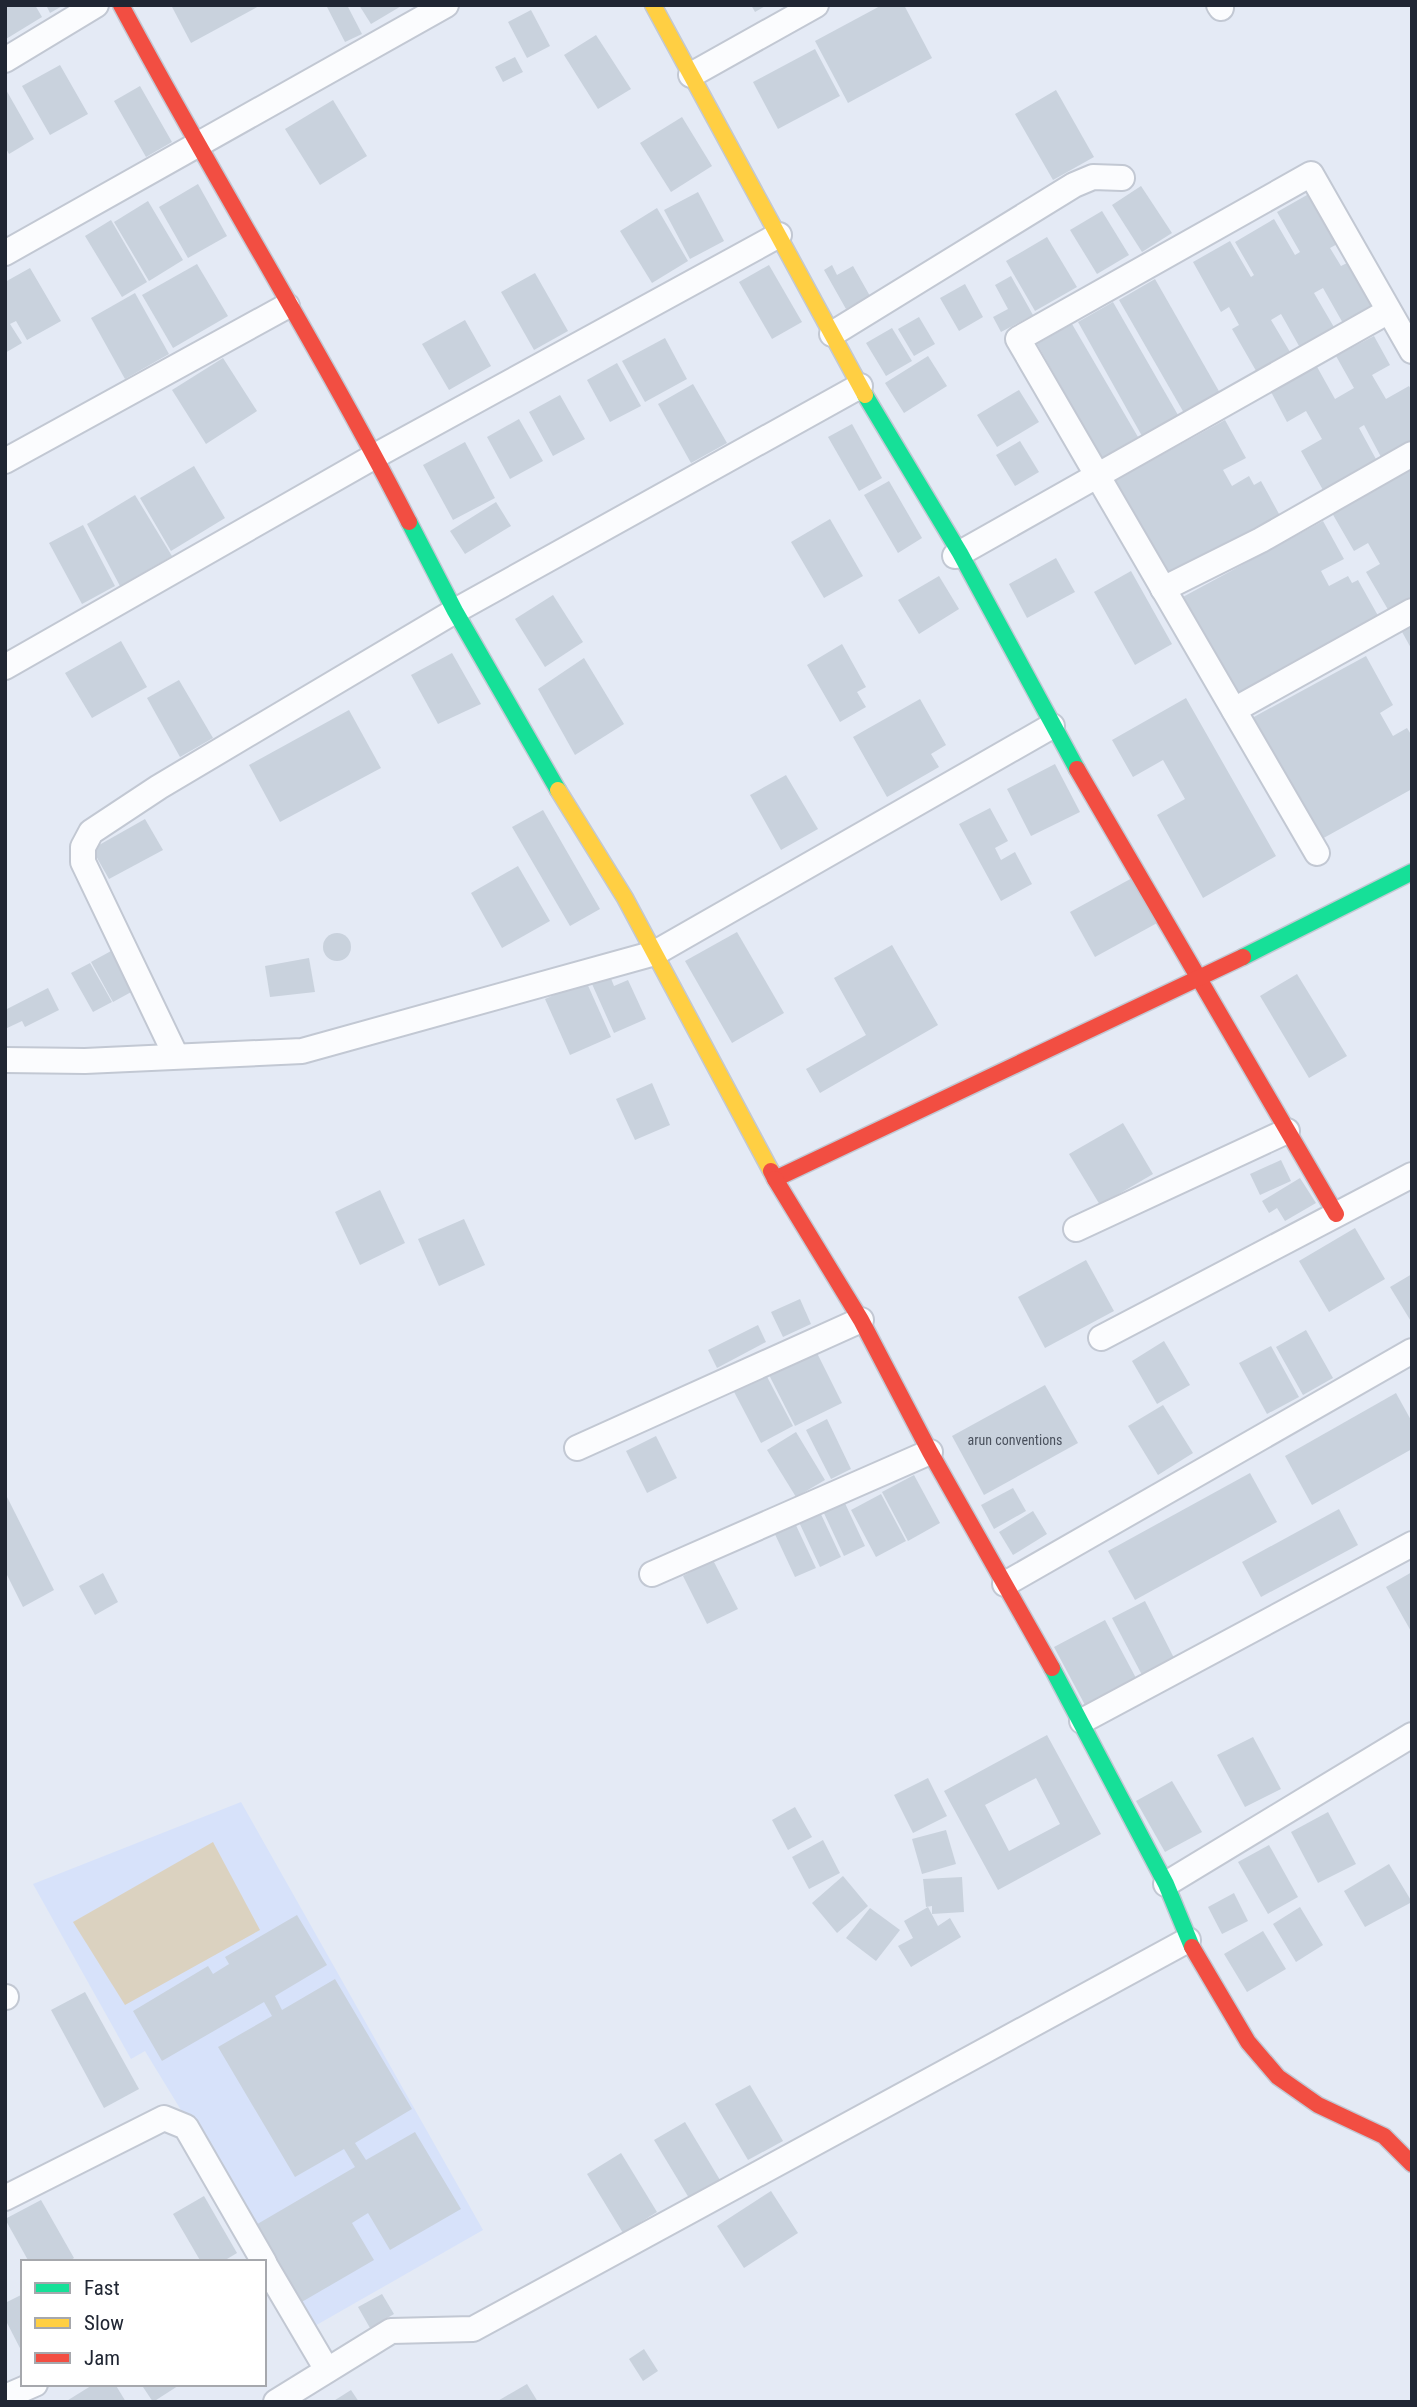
<svg xmlns="http://www.w3.org/2000/svg" width="1417" height="2407" font-family="'Roboto Condensed',sans-serif">
<style>
.built{fill:#d7e2fa}
.green{fill:#dbd2c0}
.building{fill:#c9d2dd;fill-rule:evenodd}
.lines{fill:none;stroke-linecap:round;stroke-linejoin:round}
.street-casing{stroke:#c2c8d3;stroke-width:28}
.fast-casing{stroke:#c2c8d3;stroke-width:19}
.slow-casing{stroke:#c2c8d3;stroke-width:19}
.jam-casing{stroke:#c2c8d3;stroke-width:19}
.street{stroke:#fbfcfe;stroke-width:24}
.fast{stroke:#16e098;stroke-width:16}
.slow{stroke:#ffcf43;stroke-width:16}
.jam{stroke:#f24e42;stroke-width:16}
.labels{text-anchor:middle;dominant-baseline:central;stroke-width:5;stroke-linejoin:round;paint-order:stroke}
.number-label{font-size:14px;fill:#4b525e}
</style>
<rect width="100%" height="100%" fill="#e4eaf5"/>
<!-- built -->
<polygon class="built" points="241,1802 483,2230 313,2327 145,2051 131,2059 33,1884"/>
<!-- green -->
<polygon class="green" points="213,1842 260,1930 125,2005 73,1922"/>
<!-- building -->
<g class="building">
<polygon points="5,5 35,5 42,17 6,39"/>
<polygon points="46,5 64,5 50,13"/>
<polygon points="171,5 261,5 191,43"/>
<polygon points="326,5 347,5 362,34 345,42"/>
<polygon points="359,5 403,5 371,24"/>
<polygon points="751,5 767,5 755,12"/>
<polygon points="882,5 904,5 932,58 848,103 815,41"/>
<polygon points="531,10 550,46 527,58 508,22"/>
<polygon points="596,35 631,89 598,109 564,55"/>
<polygon points="815,49 840,96 778,129 753,82"/>
<polygon points="515,57 523,72 503,82 495,67"/>
<polygon points="60,65 88,114 50,135 22,86"/>
<polygon points="140,86 172,142 146,157 114,101"/>
<polygon points="5,88 34,139 9,154 5,147"/>
<polygon points="1056,90 1094,157 1053,180 1015,114"/>
<polygon points="333,100 367,156 320,185 285,129"/>
<polygon points="682,117 712,166 671,192 640,143"/>
<polygon points="198,184 227,236 188,258 159,207"/>
<polygon points="1141,186 1172,233 1142,252 1112,205"/>
<polygon points="1314,191 1343,241 1330,248 1341,266 1351,261 1377,306 1344,325 1323,288 1314,293 1338,334 1303,353 1281,314 1271,320 1293,357 1259,376 1232,329 1239,325 1229,307 1221,312 1193,262 1230,241 1251,277 1254,275 1235,242 1274,219 1295,255 1300,252 1277,212"/>
<polygon points="698,192 724,241 690,259 664,210"/>
<polygon points="148,201 183,260 149,281 114,222"/>
<polygon points="657,208 688,261 652,283 620,231"/>
<polygon points="1102,211 1129,255 1097,274 1070,230"/>
<polygon points="111,220 147,282 122,297 85,236"/>
<polygon points="1047,237 1077,287 1035,311 1006,261"/>
<polygon points="197,264 228,316 173,348 142,295"/>
<polygon points="769,265 802,322 772,339 739,282"/>
<polygon points="832,265 837,275 853,266 870,296 846,309 824,270"/>
<polygon points="30,268 61,321 27,340 16,321 10,324 22,343 5,353 5,282"/>
<polygon points="535,273 568,331 534,350 501,292"/>
<polygon points="1011,276 1033,315 1001,332 993,317 1008,309 995,285"/>
<polygon points="1155,279 1220,393 1184,413 1119,300"/>
<polygon points="965,284 983,317 959,331 940,298"/>
<polygon points="135,293 169,354 125,379 91,318"/>
<polygon points="1113,302 1178,415 1142,436 1078,322"/>
<polygon points="919,317 935,344 914,356 898,329"/>
<polygon points="465,320 491,366 449,390 422,344"/>
<polygon points="1072,324 1138,437 1102,458 1037,344"/>
<polygon points="892,328 912,361 886,376 866,343"/>
<polygon points="1374,336 1390,365 1372,375 1386,399 1409,386 1412,391 1412,440 1381,457 1364,425 1359,428 1377,461 1323,490 1301,451 1322,439 1306,411 1287,422 1270,390 1316,365 1335,399 1354,388 1336,356"/>
<polygon points="665,338 687,379 645,402 622,361"/>
<polygon points="928,356 947,386 904,413 885,383"/>
<polygon points="223,358 257,411 206,444 172,390"/>
<polygon points="617,363 641,406 610,422 587,380"/>
<polygon points="693,384 727,443 691,463 658,404"/>
<polygon points="1019,390 1039,422 997,447 977,415"/>
<polygon points="560,395 585,439 553,456 529,412"/>
<polygon points="519,419 543,461 510,479 487,437"/>
<polygon points="1225,420 1246,458 1223,470 1232,486 1249,476 1254,485 1261,481 1284,523 1168,586 1110,483"/>
<polygon points="852,424 882,478 859,491 828,437"/>
<polygon points="1020,441 1039,472 1015,486 996,455"/>
<polygon points="465,442 495,498 453,520 423,465"/>
<polygon points="194,466 225,518 171,551 140,498"/>
<polygon points="1412,469 1412,601 1390,613 1366,572 1380,564 1368,543 1354,551 1332,513"/>
<polygon points="889,481 922,538 898,553 864,495"/>
<polygon points="135,495 172,556 120,586 87,524"/>
<polygon points="496,502 511,526 465,554 450,531"/>
<polygon points="830,519 863,576 824,598 791,542"/>
<polygon points="1323,521 1344,559 1321,571 1329,586 1348,576 1352,583 1358,580 1381,621 1236,699 1181,598"/>
<polygon points="83,525 115,586 82,604 49,543"/>
<polygon points="1056,558 1075,592 1027,618 1009,584"/>
<polygon points="1131,571 1172,644 1135,665 1094,592"/>
<polygon points="939,576 959,609 919,634 898,600"/>
<polygon points="553,595 583,642 545,667 515,619"/>
<polygon points="1412,624 1412,650 1401,630"/>
<polygon points="121,641 147,687 92,718 65,673"/>
<polygon points="842,644 866,687 857,692 866,707 840,722 807,665"/>
<polygon points="452,653 481,704 438,724 411,675"/>
<polygon points="1366,656 1393,705 1380,713 1393,736 1407,728 1412,736 1412,789 1320,840 1252,718"/>
<polygon points="584,658 624,724 575,755 538,689"/>
<polygon points="179,680 213,738 180,757 147,698"/>
<polygon points="1186,698 1276,856 1203,898 1157,815 1185,799 1163,760 1133,777 1112,740"/>
<polygon points="920,699 946,745 931,754 939,767 887,797 853,737"/>
<polygon points="349,710 381,768 280,822 249,765"/>
<polygon points="1055,764 1080,812 1031,836 1007,789"/>
<polygon points="786,775 818,829 781,850 750,795"/>
<polygon points="990,808 1008,841 995,848 1001,860 1015,852 1032,884 1001,901 959,824"/>
<polygon points="543,810 600,909 570,926 512,827"/>
<polygon points="145,819 163,850 109,879 92,849"/>
<polygon points="518,866 550,921 502,948 471,893"/>
<polygon points="1134,877 1159,922 1095,957 1070,912"/>
<polygon points="737,932 784,1013 732,1043 685,961"/>
<circle cx="337" cy="947" r="14"/>
<polygon points="892,945 938,1025 820,1093 806,1069 866,1035 834,978"/>
<polygon points="111,951 133,991 113,1002 91,962"/>
<polygon points="309,958 315,992 270,997 265,966"/>
<polygon points="90,963 112,1002 93,1012 71,973"/>
<polygon points="1297,974 1347,1056 1309,1078 1260,996"/>
<polygon points="610,976 614,986 628,980 646,1019 614,1033 592,984"/>
<polygon points="586,981 611,1037 570,1055 545,999"/>
<polygon points="48,988 59,1010 25,1027 22,1021 5,1029 5,1010"/>
<polygon points="652,1083 670,1125 635,1140 616,1099"/>
<polygon points="1123,1123 1153,1174 1100,1205 1069,1154"/>
<polygon points="1281,1160 1291,1181 1260,1195 1250,1174"/>
<polygon points="1300,1178 1316,1203 1285,1221 1277,1208 1269,1213 1262,1201"/>
<polygon points="380,1190 405,1243 360,1265 335,1212"/>
<polygon points="464,1219 485,1265 439,1286 418,1239"/>
<polygon points="1355,1228 1385,1279 1329,1312 1299,1261"/>
<polygon points="1086,1260 1114,1311 1045,1348 1018,1297"/>
<polygon points="1412,1274 1412,1323 1390,1287"/>
<polygon points="800,1299 811,1324 783,1337 771,1312"/>
<polygon points="758,1325 766,1342 717,1368 708,1350"/>
<polygon points="1306,1330 1333,1378 1303,1395 1276,1347"/>
<polygon points="1164,1341 1190,1385 1157,1404 1132,1361"/>
<polygon points="1271,1346 1299,1397 1267,1414 1239,1363"/>
<polygon points="814,1347 842,1403 795,1426 767,1371"/>
<polygon points="764,1371 793,1426 761,1443 732,1388"/>
<polygon points="1045,1385 1078,1443 984,1495 952,1436"/>
<polygon points="1396,1393 1412,1422 1412,1449 1312,1505 1285,1456"/>
<polygon points="1163,1405 1193,1453 1158,1475 1128,1426"/>
<polygon points="827,1419 851,1469 831,1479 806,1430"/>
<polygon points="796,1432 825,1480 796,1497 767,1450"/>
<polygon points="656,1436 677,1478 647,1493 626,1451"/>
<polygon points="1250,1473 1277,1522 1135,1600 1108,1551"/>
<polygon points="914,1475 940,1523 908,1541 882,1492"/>
<polygon points="1013,1488 1026,1511 994,1529 981,1505"/>
<polygon points="5,1493 54,1590 23,1607 5,1571"/>
<polygon points="881,1494 906,1541 876,1557 851,1510"/>
<polygon points="843,1499 865,1546 844,1556 822,1509"/>
<polygon points="1339,1509 1358,1545 1261,1597 1242,1562"/>
<polygon points="819,1510 841,1557 820,1567 798,1520"/>
<polygon points="1033,1511 1047,1534 1013,1555 999,1532"/>
<polygon points="794,1521 816,1568 795,1577 773,1530"/>
<polygon points="713,1560 738,1609 707,1624 683,1576"/>
<polygon points="1412,1572 1412,1633 1386,1587"/>
<polygon points="103,1573 118,1602 95,1615 79,1586"/>
<polygon points="1145,1601 1174,1658 1142,1675 1112,1618"/>
<polygon points="1105,1620 1136,1678 1085,1705 1054,1647"/>
<path d="M1047 1735 1101 1834 998 1890 944 1791ZM1036 1778 1060 1824 1009 1851 985 1805Z"/>
<polygon points="1253,1737 1281,1789 1245,1807 1217,1755"/>
<polygon points="928,1778 947,1816 913,1833 894,1795"/>
<polygon points="1172,1781 1202,1832 1165,1852 1136,1801"/>
<polygon points="795,1807 812,1837 788,1850 772,1820"/>
<polygon points="1328,1812 1356,1864 1318,1883 1291,1832"/>
<polygon points="946,1830 956,1864 922,1874 912,1839"/>
<polygon points="823,1840 840,1873 809,1889 792,1857"/>
<polygon points="1269,1845 1298,1897 1268,1914 1238,1862"/>
<polygon points="1389,1864 1412,1902 1365,1927 1344,1891"/>
<polygon points="843,1876 868,1906 837,1933 812,1903"/>
<polygon points="962,1877 964,1912 932,1914 932,1906 926,1907 923,1879"/>
<polygon points="1234,1893 1248,1921 1222,1934 1208,1907"/>
<polygon points="928,1907 938,1926 950,1918 961,1937 911,1967 898,1946 913,1938 904,1921"/>
<polygon points="1300,1907 1323,1945 1296,1962 1273,1924"/>
<polygon points="870,1908 900,1930 876,1961 846,1938"/>
<polygon points="297,1915 327,1965 275,1996 282,2010 335,1979 412,2109 355,2143 366,2160 415,2132 461,2209 390,2250 368,2213 352,2223 374,2260 300,2303 254,2226 355,2167 344,2149 295,2177 218,2047 272,2016 264,2002 162,2061 133,2011 208,1966 213,1974 229,1964 225,1957"/>
<polygon points="1263,1931 1286,1969 1247,1992 1224,1954"/>
<polygon points="85,1992 139,2089 104,2108 51,2010"/>
<polygon points="750,2085 783,2141 748,2160 715,2104"/>
<polygon points="685,2122 720,2180 689,2198 654,2140"/>
<polygon points="621,2153 657,2212 623,2233 587,2174"/>
<polygon points="771,2191 798,2233 744,2268 717,2226"/>
<polygon points="204,2196 237,2253 222,2262 201,2262 173,2214"/>
<polygon points="41,2200 74,2258 68,2262 29,2262 5,2219"/>
<polygon points="23,2294 23,2354 5,2319 5,2303"/>
<polygon points="382,2294 394,2314 370,2328 358,2307"/>
<polygon points="644,2349 658,2371 643,2381 629,2359"/>
<polygon points="94,2384 115,2384 126,2402 65,2402"/>
<polygon points="141,2384 181,2384 153,2402"/>
<polygon points="527,2384 538,2402 496,2402"/>
<polygon points="351,2390 359,2402 332,2402"/>
</g>
<g class="lines">
<defs>
<g id="street">
<polyline points="1219,5 1221,8"/>
<polyline points="5,60 96,5"/>
<polyline points="691,75 816,5"/>
<polyline points="5,253 446,5"/>
<polyline points="832,334 1074,185 1093,177 1122,178"/>
<polyline points="5,461 287,306"/>
<polyline points="955,556 1387,312"/>
<polyline points="1163,589 1261,540 1412,454"/>
<polyline points="5,667 375,456 779,235"/>
<polyline points="1234,710 1412,611"/>
<polyline points="1317,853 1018,339 1311,174 1412,351"/>
<polyline points="176,1056 83,862 83,847 91,832 159,787 455,611 860,386"/>
<polyline points="5,1060 85,1061 302,1051 655,953 1052,726"/>
<polyline points="1076,1229 1287,1131"/>
<polyline points="1101,1338 1412,1175"/>
<polyline points="577,1448 861,1320"/>
<polyline points="652,1574 930,1452"/>
<polyline points="1005,1584 1412,1351"/>
<polyline points="1082,1721 1412,1544"/>
<polyline points="1166,1884 1412,1735"/>
<polyline points="5,1997 6,1997"/>
<polyline points="5,2198 164,2118 186,2127 264,2262"/>
<polyline points="264,2263 327,2370"/>
<polyline points="5,2397 35,2384"/>
<polyline points="276,2402 391,2331 473,2329 1188,1940"/>
</g>
<g id="fast">
<polyline points="865,395 960,553 1077,769"/>
<polyline points="409,522 455,611 558,790"/>
<polyline points="1243,957 1412,872"/>
<polyline points="1052,1668 1166,1884 1192,1947"/>
</g>
<g id="slow">
<polyline points="653,5 865,395"/>
<polyline points="558,790 625,898 771,1171"/>
</g>
<g id="jam">
<path d="M121 5C214 179 319 347 409 522"/>
<polyline points="1077,769 1336,1214"/>
<polyline points="771,1171 775,1179 1243,957"/>
<polyline points="775,1179 861,1320 930,1452 1052,1668"/>
<polyline points="1192,1947 1248,2042 1278,2077 1318,2105 1384,2136 1412,2164"/>
</g>
</defs>
<!-- street casing -->
<use href="#street" class="street-casing"/>
<!-- fast casing -->
<use href="#fast" class="fast-casing"/>
<!-- slow casing -->
<use href="#slow" class="slow-casing"/>
<!-- jam casing -->
<use href="#jam" class="jam-casing"/>
<!-- street -->
<use href="#street" class="street"/>
<!-- fast -->
<use href="#fast" class="fast"/>
<!-- slow -->
<use href="#slow" class="slow"/>
<!-- jam -->
<use href="#jam" class="jam"/>
</g>
<g class="labels">
<!-- number labels -->
<g class="number-label">
<text x="1015" y="1440">arun conventions</text>
</g>
</g>
<!-- border -->
<rect width="1417" height="2407" fill="none" stroke="#202633" stroke-width="14"/>
<!-- legend -->
<rect x="21" y="2260" width="245" height="126" fill="#ffffff" stroke="#a6a8ad" stroke-width="2"/>
<rect x="35" y="2283" width="35" height="10" fill="#16e098" stroke="#a6a8ad" stroke-width="2"/>
<text x="84" y="2295" font-size="21" fill="#202633">Fast</text>
<rect x="35" y="2318" width="35" height="10" fill="#ffcf43" stroke="#a6a8ad" stroke-width="2"/>
<text x="84" y="2330" font-size="21" fill="#202633">Slow</text>
<rect x="35" y="2353" width="35" height="10" fill="#f24e42" stroke="#a6a8ad" stroke-width="2"/>
<text x="84" y="2365" font-size="21" fill="#202633">Jam</text>
</svg>
